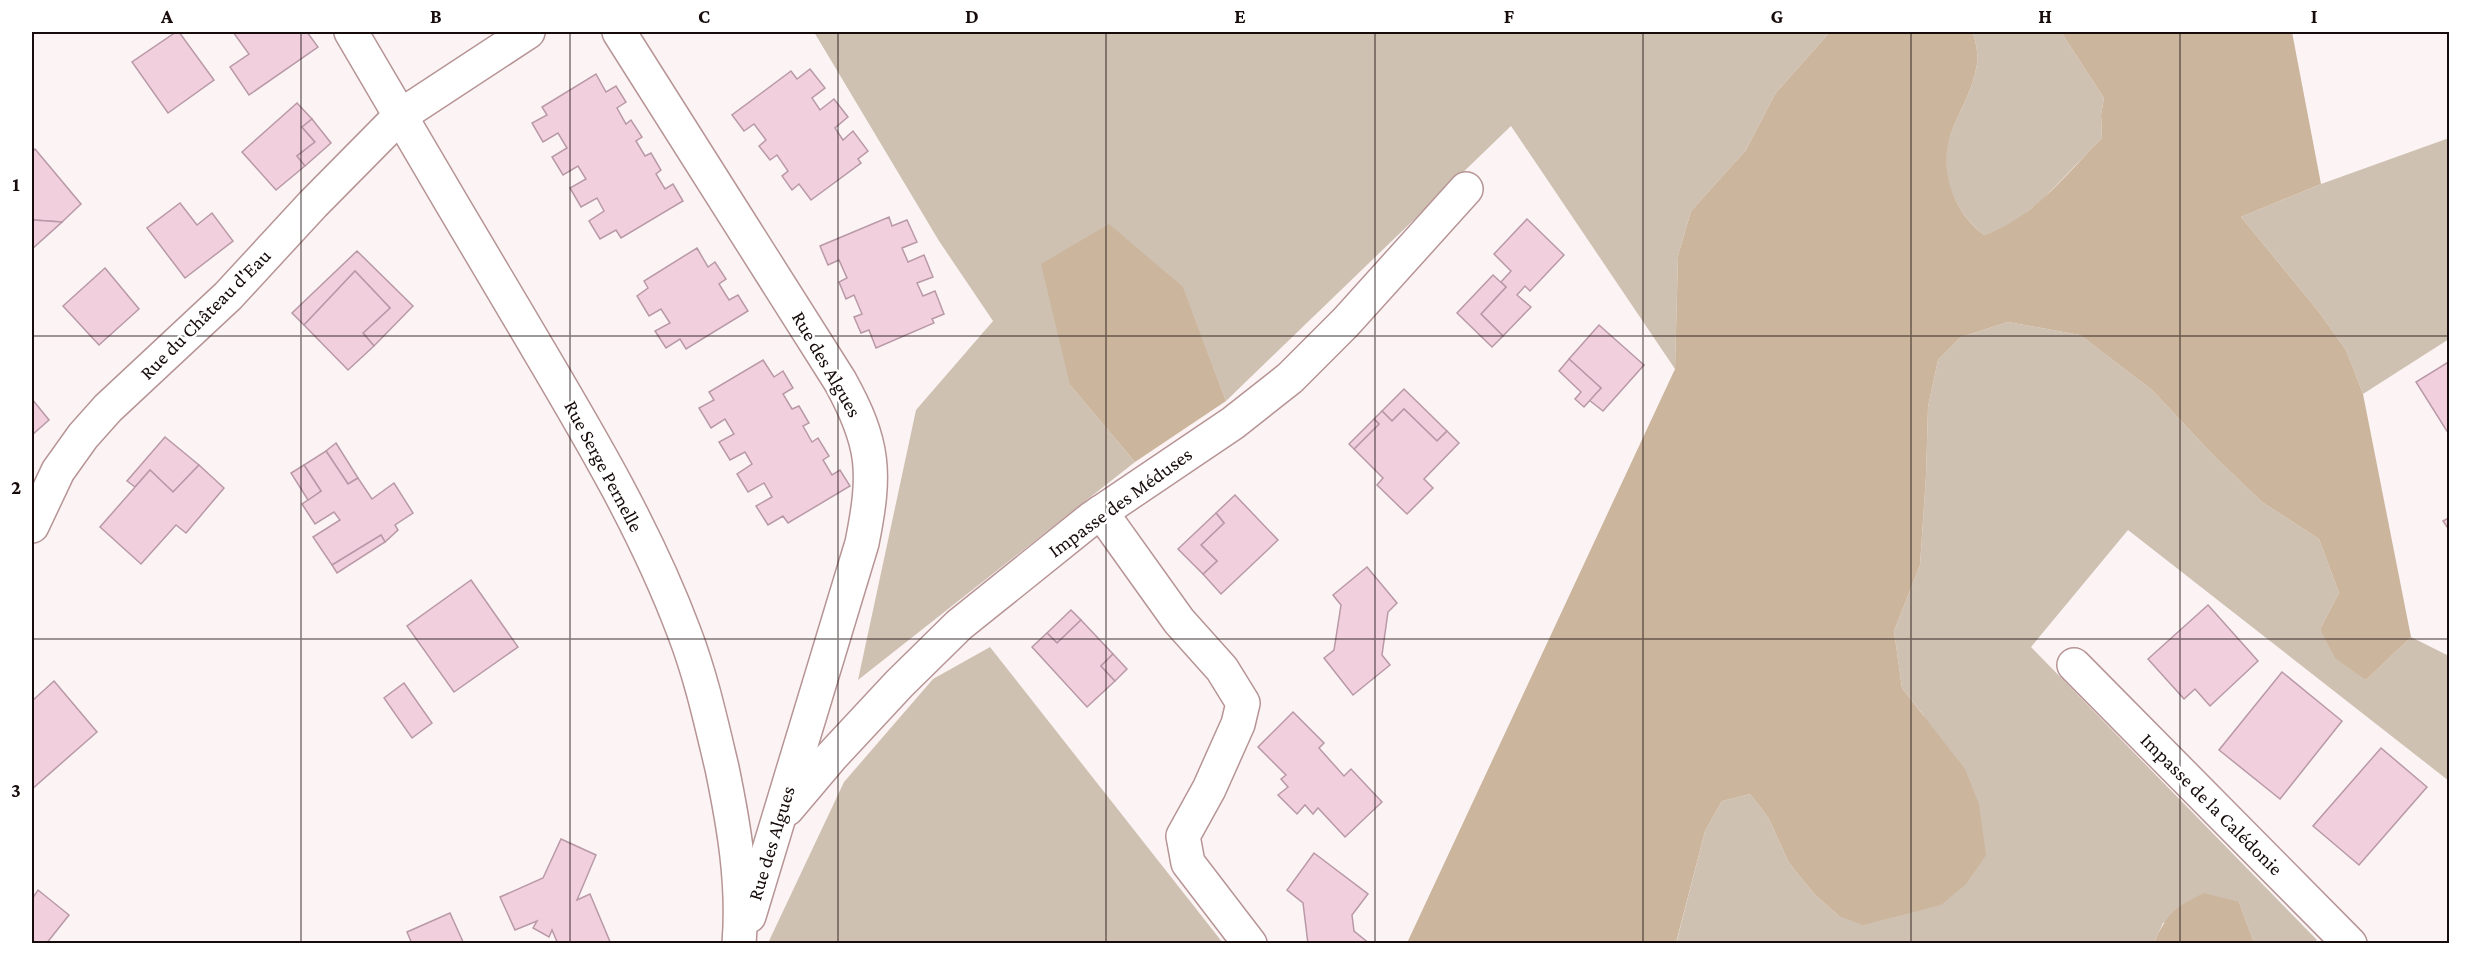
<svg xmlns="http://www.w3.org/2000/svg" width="2481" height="975" font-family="'Crimson Pro',serif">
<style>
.green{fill:#cfc1b2}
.forest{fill:#cbb59d}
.building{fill:#f1cfdd;stroke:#b999a7;stroke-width:1.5}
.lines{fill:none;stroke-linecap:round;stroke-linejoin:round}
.street-casing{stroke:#b79495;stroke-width:36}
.street{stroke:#fff;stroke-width:33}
.grid{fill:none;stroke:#170b0b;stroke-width:1.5;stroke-opacity:0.55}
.labels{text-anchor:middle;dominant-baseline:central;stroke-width:5;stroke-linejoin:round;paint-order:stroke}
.street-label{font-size:20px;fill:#170b0b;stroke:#fff}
.neatline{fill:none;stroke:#170b0b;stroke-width:2}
.grid-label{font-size:20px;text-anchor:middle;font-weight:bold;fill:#170b0b}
</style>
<rect width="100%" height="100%" fill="#fcf4f4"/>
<!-- green -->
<g class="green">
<polygon points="814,32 1830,32 1775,94 1746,150 1691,211 1678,256 1675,369 1511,126 1226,401 1183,288 1070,385 1135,462 858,680 916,410 993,321 939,241"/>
<path d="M1973 32H2061L2104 98 2101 115 2102 138 2042 200 2008 227 1984 235C1952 210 1936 168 1953 128 1962 106 1973 89 1977 64 1979 54 1975 41 1973 32Z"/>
<polygon points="2449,138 2449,339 2363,394 2346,350 2319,312 2241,217 2321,184"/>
<polygon points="2008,322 2080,335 2152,390 2215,457 2262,502 2319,539 2339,593 2320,629 2366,680 2411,637 2449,656 2449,781 2128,530 2031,647 2317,940 2314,943 2254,943 2239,902 2163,923 2154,943 1676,944 1705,831 1722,801 1750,794 1768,817 1789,863 1815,895 1839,916 1924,716 1902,688 1894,631 1920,565 1926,476 1928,407 1938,360 1961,337"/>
<polygon points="990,647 1223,943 768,943 844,782 933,679"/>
</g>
<!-- forest -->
<g class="forest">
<path d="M1830 32H1973C1975 41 1979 54 1977 64 1973 89 1962 106 1953 128 1937 167 1952 211 1984 235 2035 217 2065 175 2102 138L2101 115 2104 98 2061 32H2292L2321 184 2241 217 2319 312 2346 350 2363 394 2411 637 2366 680 2335 658 2320 629 2339 593 2319 539 2262 502 2215 457 2152 390 2080 335 2008 322 1961 337 1938 360 1928 407 1926 476 1920 565 1894 631 1902 688 1965 769 1979 804 1986 855 1966 884 1941 905 1863 925 1839 916 1815 895 1789 863 1768 817 1750 794 1722 801 1705 831 1676 943H1407L1675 369 1678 256 1691 211 1746 150 1775 94Z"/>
<polygon points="1109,224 1183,287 1226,401 1135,462 1070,385 1041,264"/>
<path d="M2204 893 2239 902 2254 943H2154C2167 913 2175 907 2204 893Z"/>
</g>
<!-- building -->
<g class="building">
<polygon points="176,32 179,32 214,80 168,113 132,62"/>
<polygon points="233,32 307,32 318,47 249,95 230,67 249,54"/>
<polygon points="810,69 825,88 812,98 820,110 834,99 848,117 835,128 843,140 853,131 868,151 858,159 861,163 811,200 799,184 792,190 782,176 788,171 777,155 770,160 759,146 766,140 754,124 744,131 732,115 791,71 797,79"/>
<polygon points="596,74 606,92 616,86 626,102 617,108 626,124 631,120 642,137 636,141 645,156 651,153 661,170 656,174 665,189 673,184 683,201 621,238 616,230 600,239 589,221 604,211 597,198 581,207 570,188 586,179 578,166 563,175 552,157 567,148 558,133 543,142 532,123 547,115 542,107"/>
<polygon points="297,103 312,119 302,127 315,142 297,156 305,166 276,190 242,152"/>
<polygon points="312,119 331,143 305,166 297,156 315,142 302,127"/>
<polygon points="35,149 81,204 62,222 34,220 32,217 32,152"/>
<polygon points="180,203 197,225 212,213 233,241 185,278 147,228"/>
<polygon points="32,217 34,220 62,222 32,249"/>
<polygon points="889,217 892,226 907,220 917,242 902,248 908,262 924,255 933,277 917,283 923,296 935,291 944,314 932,319 934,323 876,348 869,330 861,333 854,317 862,314 854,295 846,299 839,282 847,278 839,260 828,265 820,246"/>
<polygon points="1527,219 1564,255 1530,291 1525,286 1517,295 1531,307 1503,336 1481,314 1506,287 1501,282 1511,271 1494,254"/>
<polygon points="697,248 708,267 715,262 726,279 719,284 729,300 738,295 748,311 686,349 680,339 666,348 655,331 670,323 661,309 649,316 637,296 648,288 644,281"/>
<polygon points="357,251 413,306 374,346 363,333 390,308 355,271 304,325 292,313"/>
<polygon points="105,268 139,309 99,345 63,306"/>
<polygon points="355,271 390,308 363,333 374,346 348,370 304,325"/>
<polygon points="1493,275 1506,287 1481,314 1503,336 1492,347 1457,313"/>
<polygon points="1599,325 1644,365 1603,411 1589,400 1601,388 1569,359"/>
<polygon points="1569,359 1601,388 1584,407 1575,399 1581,392 1559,371"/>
<polygon points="763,360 774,377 783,371 793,388 783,394 792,409 799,406 809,423 803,426 812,442 818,438 829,456 823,460 832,475 840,470 850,486 788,523 783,516 768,525 756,506 772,497 764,483 748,492 737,474 752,464 745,452 730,460 719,442 734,434 725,419 711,428 699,408 714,400 709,392"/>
<polygon points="2450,361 2450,436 2416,382"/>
<polygon points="1404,389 1447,431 1437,441 1404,409 1392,421 1382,411"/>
<polygon points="32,399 49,420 32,435"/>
<polygon points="1404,409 1437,441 1447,431 1459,443 1424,479 1433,488 1407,514 1377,485 1383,478 1354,449 1379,424 1374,419 1382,411 1392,421"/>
<polygon points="1374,419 1379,424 1354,449 1349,444"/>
<polygon points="165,437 199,465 173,492 150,470 135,487 127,481"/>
<polygon points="336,443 358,478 348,484 326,451"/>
<polygon points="326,451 348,484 358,478 372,499 394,483 413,513 395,525 398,530 385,542 381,535 332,565 313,537 340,520 334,512 315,524 302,504 321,491 304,465"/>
<polygon points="199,465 224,488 186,533 176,525 141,564 100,527 150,470 173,492"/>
<polygon points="304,465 321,491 308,500 291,473"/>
<polygon points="1235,495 1278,540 1221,594 1203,574 1217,561 1201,545 1224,523 1216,513"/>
<polygon points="1216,513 1224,523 1201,545 1217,561 1203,574 1178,549"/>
<polygon points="2450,517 2450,531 2443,521"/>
<polygon points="381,535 385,542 337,573 332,565"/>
<polygon points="1367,567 1397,603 1388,612 1382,655 1390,665 1353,695 1324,658 1334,650 1341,605 1333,595"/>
<polygon points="471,580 518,647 454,692 407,626"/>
<polygon points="2208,605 2258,661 2210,706 2195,689 2184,699 2148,659"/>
<polygon points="1071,610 1081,620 1057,643 1047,633"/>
<polygon points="1081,620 1113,654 1101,666 1115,681 1087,707 1032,647 1047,633 1057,643"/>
<polygon points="1113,654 1127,669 1115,681 1101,666"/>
<polygon points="2282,672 2342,721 2280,799 2219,750"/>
<polygon points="54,681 97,732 32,789 32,701"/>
<polygon points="404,683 432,723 412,738 384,698"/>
<polygon points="1293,712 1324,743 1319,748 1344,776 1351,769 1382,802 1345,837 1318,808 1313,814 1305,805 1297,814 1278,795 1288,787 1281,779 1286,775 1258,747"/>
<polygon points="2381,748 2427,787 2359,865 2313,826"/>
<polygon points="561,839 596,855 577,900 590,894 611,944 558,944 552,930 549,937 533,928 537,921 515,930 500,897 543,878"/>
<polygon points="1314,853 1368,894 1352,915 1354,931 1370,944 1308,944 1303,903 1287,890"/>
<polygon points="38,890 69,915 46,944 32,944 32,899"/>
<polygon points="450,913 464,944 412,944 407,932"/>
</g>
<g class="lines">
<defs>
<g id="street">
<path d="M351 32C406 126 462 221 518 315 578 417 642 520 684 632 701 676 711 722 722 768 734 826 744 884 739 944"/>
<path d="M619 32 840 381C875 444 876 473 862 543L749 916"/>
<polyline points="1101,512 1179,621 1222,669 1243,703 1238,724 1209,789 1183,836 1188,863 1250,944"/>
<polyline points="32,526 58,471 83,436 108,408 228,296 313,204 400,116 528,32"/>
<polyline points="2074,665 2350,944"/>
<polyline points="787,809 831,757 899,684 959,625 1091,519 1233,423 1290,378 1346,322 1466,189"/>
</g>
</defs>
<!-- street casing -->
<use href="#street" class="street-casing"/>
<!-- street -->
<use href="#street" class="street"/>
</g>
<!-- grid -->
<path class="grid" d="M301 32V944M570 32V944M838 32V944M1106 32V944M1375 32V944M1643 32V944M1911 32V944M2180 32V944M32 336H2450M32 639H2450"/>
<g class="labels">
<!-- street labels -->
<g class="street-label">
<text transform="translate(205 314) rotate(-45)">Rue du Château d'Eau</text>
<text transform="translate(827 364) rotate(60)">Rue des Algues</text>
<text transform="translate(604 466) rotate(62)">Rue Serge Pernelle</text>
<text transform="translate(1120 502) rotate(-36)">Impasse des Méduses</text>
<text transform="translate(2212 804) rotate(45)">Impasse de la Calédonie</text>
<text transform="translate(771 843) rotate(-73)">Rue des Algues</text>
</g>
</g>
<!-- border -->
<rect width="2481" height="975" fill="none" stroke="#ffffff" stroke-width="66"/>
<rect x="33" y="33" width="2415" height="909" class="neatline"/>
<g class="grid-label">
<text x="167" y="23">A</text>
<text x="436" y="23">B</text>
<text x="704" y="23">C</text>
<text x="972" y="23">D</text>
<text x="1240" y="23">E</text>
<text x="1509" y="23">F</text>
<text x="1777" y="23">G</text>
<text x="2045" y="23">H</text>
<text x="2314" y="23">I</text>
<text x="16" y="191">1</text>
<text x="16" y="494">2</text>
<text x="16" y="797">3</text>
</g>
</svg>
